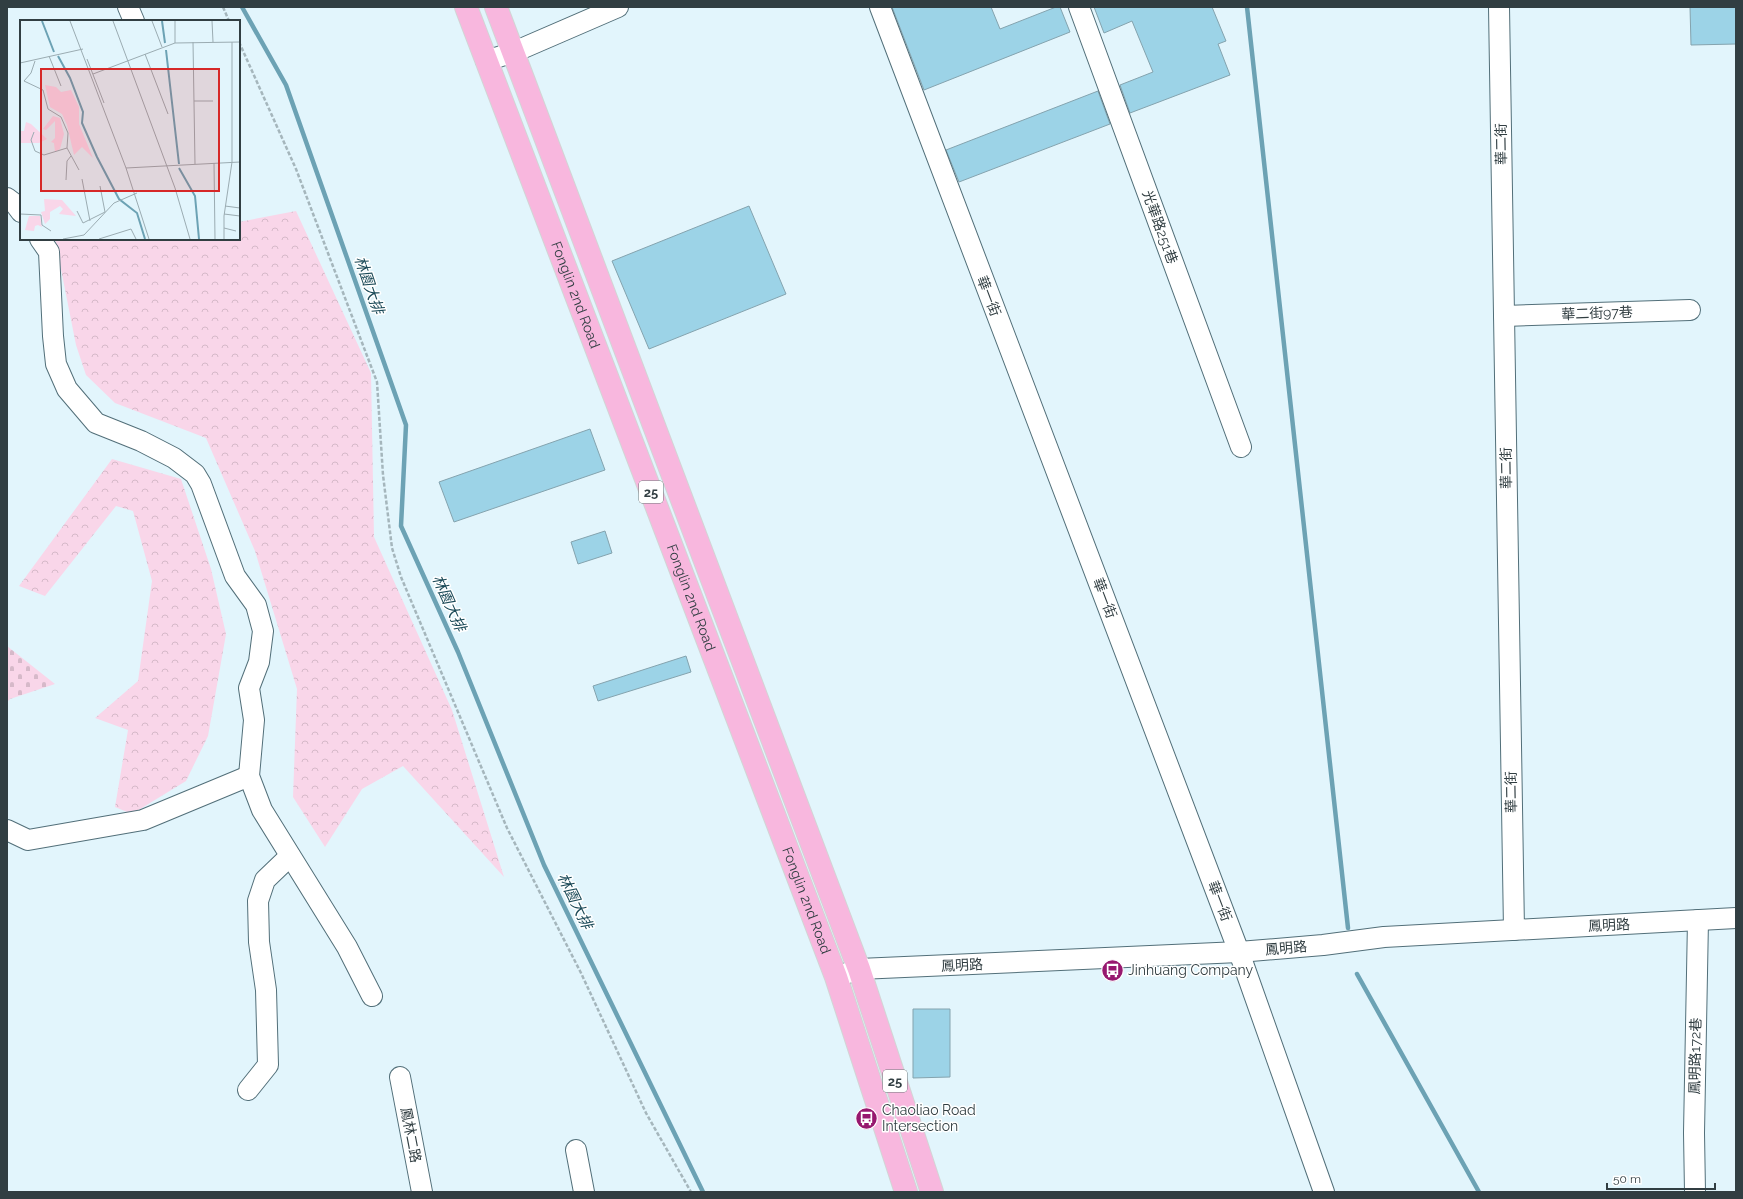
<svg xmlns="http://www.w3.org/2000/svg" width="1743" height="1199" font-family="Raleway,'Noto Sans TC',sans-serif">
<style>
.forest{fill:url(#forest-crowns)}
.cemetery{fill:url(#cemetery-stones)}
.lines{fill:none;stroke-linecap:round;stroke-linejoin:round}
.stream{stroke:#6ca2b4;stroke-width:4.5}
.building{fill:#9cd3e7;stroke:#84a3ae}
.minor-casing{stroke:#526f79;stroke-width:22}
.major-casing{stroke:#d2d5d5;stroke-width:24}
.path{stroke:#a5b6bc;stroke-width:2.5;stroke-dasharray:4 2;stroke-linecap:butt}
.minor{stroke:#fff;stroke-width:20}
.major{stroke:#f8b7de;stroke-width:22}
.labels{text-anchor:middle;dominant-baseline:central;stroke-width:3;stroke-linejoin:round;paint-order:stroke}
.shield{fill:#fff;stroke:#6f787b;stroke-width:1}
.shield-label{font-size:13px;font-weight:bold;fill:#313e42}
.street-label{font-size:14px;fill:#313e42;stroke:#fff}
.poi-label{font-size:14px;fill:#313e42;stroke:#fff;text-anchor:start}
.water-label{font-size:15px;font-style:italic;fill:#1b4a58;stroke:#fff}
.inset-river{fill:none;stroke:#6ca2b4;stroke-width:2}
.inset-road{fill:none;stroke:#9bacb2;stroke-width:1}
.view{fill:#d62828;fill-opacity:0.15;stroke:#d62828;stroke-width:2}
.inset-edge{fill:none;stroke:#313e42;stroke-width:2}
</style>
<defs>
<pattern id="forest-crowns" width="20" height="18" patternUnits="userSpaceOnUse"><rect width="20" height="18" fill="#f9d6e9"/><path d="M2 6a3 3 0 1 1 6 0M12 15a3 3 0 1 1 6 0" fill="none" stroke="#d6b9c9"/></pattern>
<pattern id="cemetery-stones" width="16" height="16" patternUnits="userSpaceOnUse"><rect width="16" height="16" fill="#f9d6e9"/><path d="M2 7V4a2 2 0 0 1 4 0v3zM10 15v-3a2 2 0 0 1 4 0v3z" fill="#d6b9c9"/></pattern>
</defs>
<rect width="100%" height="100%" fill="#e2f5fc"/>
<!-- forest -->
<g class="forest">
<polygon points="296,211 371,373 374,537 452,710 504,877 403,766 362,789 325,847 293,797 297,689 255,551 206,438 115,403 86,375 76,345 55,239 239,239 239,222"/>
<polygon points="112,459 181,479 211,569 226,634 208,736 186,781 132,814 115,807 128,730 95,718 138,681 152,581 133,511 116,506 45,596 19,586"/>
</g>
<!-- cemetery -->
<polygon class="cemetery" points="7,646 55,684 10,699 7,702"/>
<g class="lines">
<!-- stream -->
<g class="stream">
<polyline points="242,7 286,85 406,425 401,526 458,652 544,865 703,1192"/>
<polyline points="1247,7 1348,928"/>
<polyline points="1357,974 1479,1192"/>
</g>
</g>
<!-- building -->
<g class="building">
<polygon points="892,7 991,7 1000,29 1056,7 1060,7 1070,32 924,90"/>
<polygon points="1094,7 1212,7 1226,41 1218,44 1230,75 1130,113 1120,85 1153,72 1132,21 1104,33"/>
<polygon points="1690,7 1736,7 1736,44 1691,45"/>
<polygon points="1098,91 1110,124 959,182 946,150"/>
<polygon points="749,206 786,294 649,349 612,261"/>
<polygon points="590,429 605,470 454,522 439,482"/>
<polygon points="605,531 612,553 578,564 571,542"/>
<polygon points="686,656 691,672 598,701 593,686"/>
<polygon points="913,1009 950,1009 950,1077 913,1078"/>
</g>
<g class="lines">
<defs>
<g id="minor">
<polyline points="128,7 134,21"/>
<polyline points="880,7 1239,952 1324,1192"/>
<polyline points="1079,7 1241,447"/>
<polyline points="1499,7 1514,930"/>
<polyline points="486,61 514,52 618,7"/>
<polyline points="7,198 15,204 21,212"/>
<polyline points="40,239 49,252 53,336 56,364 67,389 96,423 141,441 174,458 195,474 201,484 235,576 256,605 263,631 259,662 249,688 254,720 249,776 262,810 347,947 372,996"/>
<polyline points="1504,316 1690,310"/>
<polyline points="7,830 28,840 143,820 249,776"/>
<polyline points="836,977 859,969 1239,952 1323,945 1384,937 1736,918"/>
<polyline points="400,1077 422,1192"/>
<polyline points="248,1090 268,1065 266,990 259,942 258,901 265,880 290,856"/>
<polyline points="576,1150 584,1192"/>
<polyline points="1695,1192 1694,1133 1698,920"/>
</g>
<g id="major">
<path id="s1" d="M466 7 836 977 906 1192"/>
<polyline points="496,7 859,969 932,1192"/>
</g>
</defs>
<!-- minor casing -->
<use href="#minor" class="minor-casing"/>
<!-- major casing -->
<use href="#major" class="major-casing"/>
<!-- path -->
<g class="path">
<polyline points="223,7 229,21"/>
<polyline points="239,42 296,169 377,382 383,475 392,548 401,577 507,828 581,973 646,1113 691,1192"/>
</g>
<!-- minor -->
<use href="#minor" class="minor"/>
<!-- major -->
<use href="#major" class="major"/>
</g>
<!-- icons -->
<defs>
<symbol id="bus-disc" viewBox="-11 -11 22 22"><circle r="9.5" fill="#97186f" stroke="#fff"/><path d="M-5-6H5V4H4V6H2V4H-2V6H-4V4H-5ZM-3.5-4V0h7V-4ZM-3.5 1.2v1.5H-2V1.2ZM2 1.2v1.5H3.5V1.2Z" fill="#fff"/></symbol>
</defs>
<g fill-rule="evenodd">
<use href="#bus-disc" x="1100" y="958" width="25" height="25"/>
<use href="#bus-disc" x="854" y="1106" width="25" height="25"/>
</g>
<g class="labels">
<!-- shield labels -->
<g class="shield">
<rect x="639" y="481" width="24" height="22" rx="3"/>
<rect x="883" y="1070" width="24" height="22" rx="3"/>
</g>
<g class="shield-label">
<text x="651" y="492">25</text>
<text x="895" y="1081">25</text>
</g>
<!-- street labels -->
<g class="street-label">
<text transform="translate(1501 144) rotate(-91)">華二街</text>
<text transform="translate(1160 227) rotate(70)">光華路251巷</text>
<text stroke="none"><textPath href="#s1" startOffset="308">Fonglin 2nd Road</textPath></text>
<text transform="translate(989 296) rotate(69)">華一街</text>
<text transform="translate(1597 313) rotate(-2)">華二街97巷</text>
<text transform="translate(1506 468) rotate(-91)">華二街</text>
<text stroke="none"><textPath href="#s1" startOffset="632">Fonglin 2nd Road</textPath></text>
<text transform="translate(1105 598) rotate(69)">華一街</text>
<text transform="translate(1511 792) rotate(-91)">華二街</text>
<text stroke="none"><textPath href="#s1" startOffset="956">Fonglin 2nd Road</textPath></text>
<text transform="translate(1220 901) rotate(69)">華一街</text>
<text transform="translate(1609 925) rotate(-3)">鳳明路</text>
<text transform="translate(1286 948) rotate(-5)">鳳明路</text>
<text transform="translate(962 965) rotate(-3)">鳳明路</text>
<text transform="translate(1695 1056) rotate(-89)">鳳明路172巷</text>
<text transform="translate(411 1135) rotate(79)">鳳林二路</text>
</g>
<!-- poi labels -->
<g class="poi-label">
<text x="1128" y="970">Jinhuang Company</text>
<text x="882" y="1110">Chaoliao Road<tspan x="882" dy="16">Intersection</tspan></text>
</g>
<!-- water labels -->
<g class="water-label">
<text transform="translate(369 285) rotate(71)">林園大排</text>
<text transform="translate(449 603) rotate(66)">林園大排</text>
<text transform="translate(575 901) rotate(64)">林園大排</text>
</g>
</g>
<!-- overview -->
<g transform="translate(20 20)">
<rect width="220" height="220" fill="#e2f5fc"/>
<path d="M25 65 36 67 41 72 51 70 59 87V104L73 138 62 127 54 135 47 105 42 94 30 87ZM33 96 40 98 44 114 40 129 35 132 34 123 31 122 35 118V101L26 110 23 109ZM24 179 42 180 56 196 39 194 43 189 40 186 30 192V199L25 204 21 192 25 191ZM9 196H20L22 207 18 205 15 206 14 211 5 210Z" fill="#f9d6e9"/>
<path d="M6 102 11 104 27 119 19 123H0V111H4Z" fill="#f9d6e9"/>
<path class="inset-river" d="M22 1 34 32M142 1 145 23M146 30 159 144M38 36 50 58 63 92 62 103 77 137 99 179 117 193 125 219M159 148 175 176 179 219"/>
<path class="inset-road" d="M50 1 106 148 129 219M93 1 155 168 170 219M132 1 142 27M155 1V23M192 1 193 22M173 22 175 144M125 34 148 94M29 36 41 66M67 39 84 83M15 41 11 53 4 61 23 70 28 89 41 97 48 113 47 128 59 150M0 43 63 29M73 54 155 23 220 22M174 81H193M14 112 11 120 15 131 24 135 47 128M194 143 195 219M106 148 220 142M62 159 70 201M46 160 47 141 51 136M205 186 220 188M57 191 63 203 85 192 80 166M0 194 21 195 22 205 31 211M204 194 220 196M204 208 216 211M43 219 64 215 94 183 117 173M79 219 111 209 116 219M204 219V196L212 142V22"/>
<path class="view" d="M21 49H199V171H21Z"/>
<rect width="220" height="220" class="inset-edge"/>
</g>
<!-- border -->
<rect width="1743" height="1199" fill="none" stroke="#313e42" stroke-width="16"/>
<!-- scale -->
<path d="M1607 1183v6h108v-6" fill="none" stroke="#313e42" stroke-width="2"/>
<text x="1613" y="1183" font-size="12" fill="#313e42" stroke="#ffffff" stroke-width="3" paint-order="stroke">50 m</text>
</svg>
